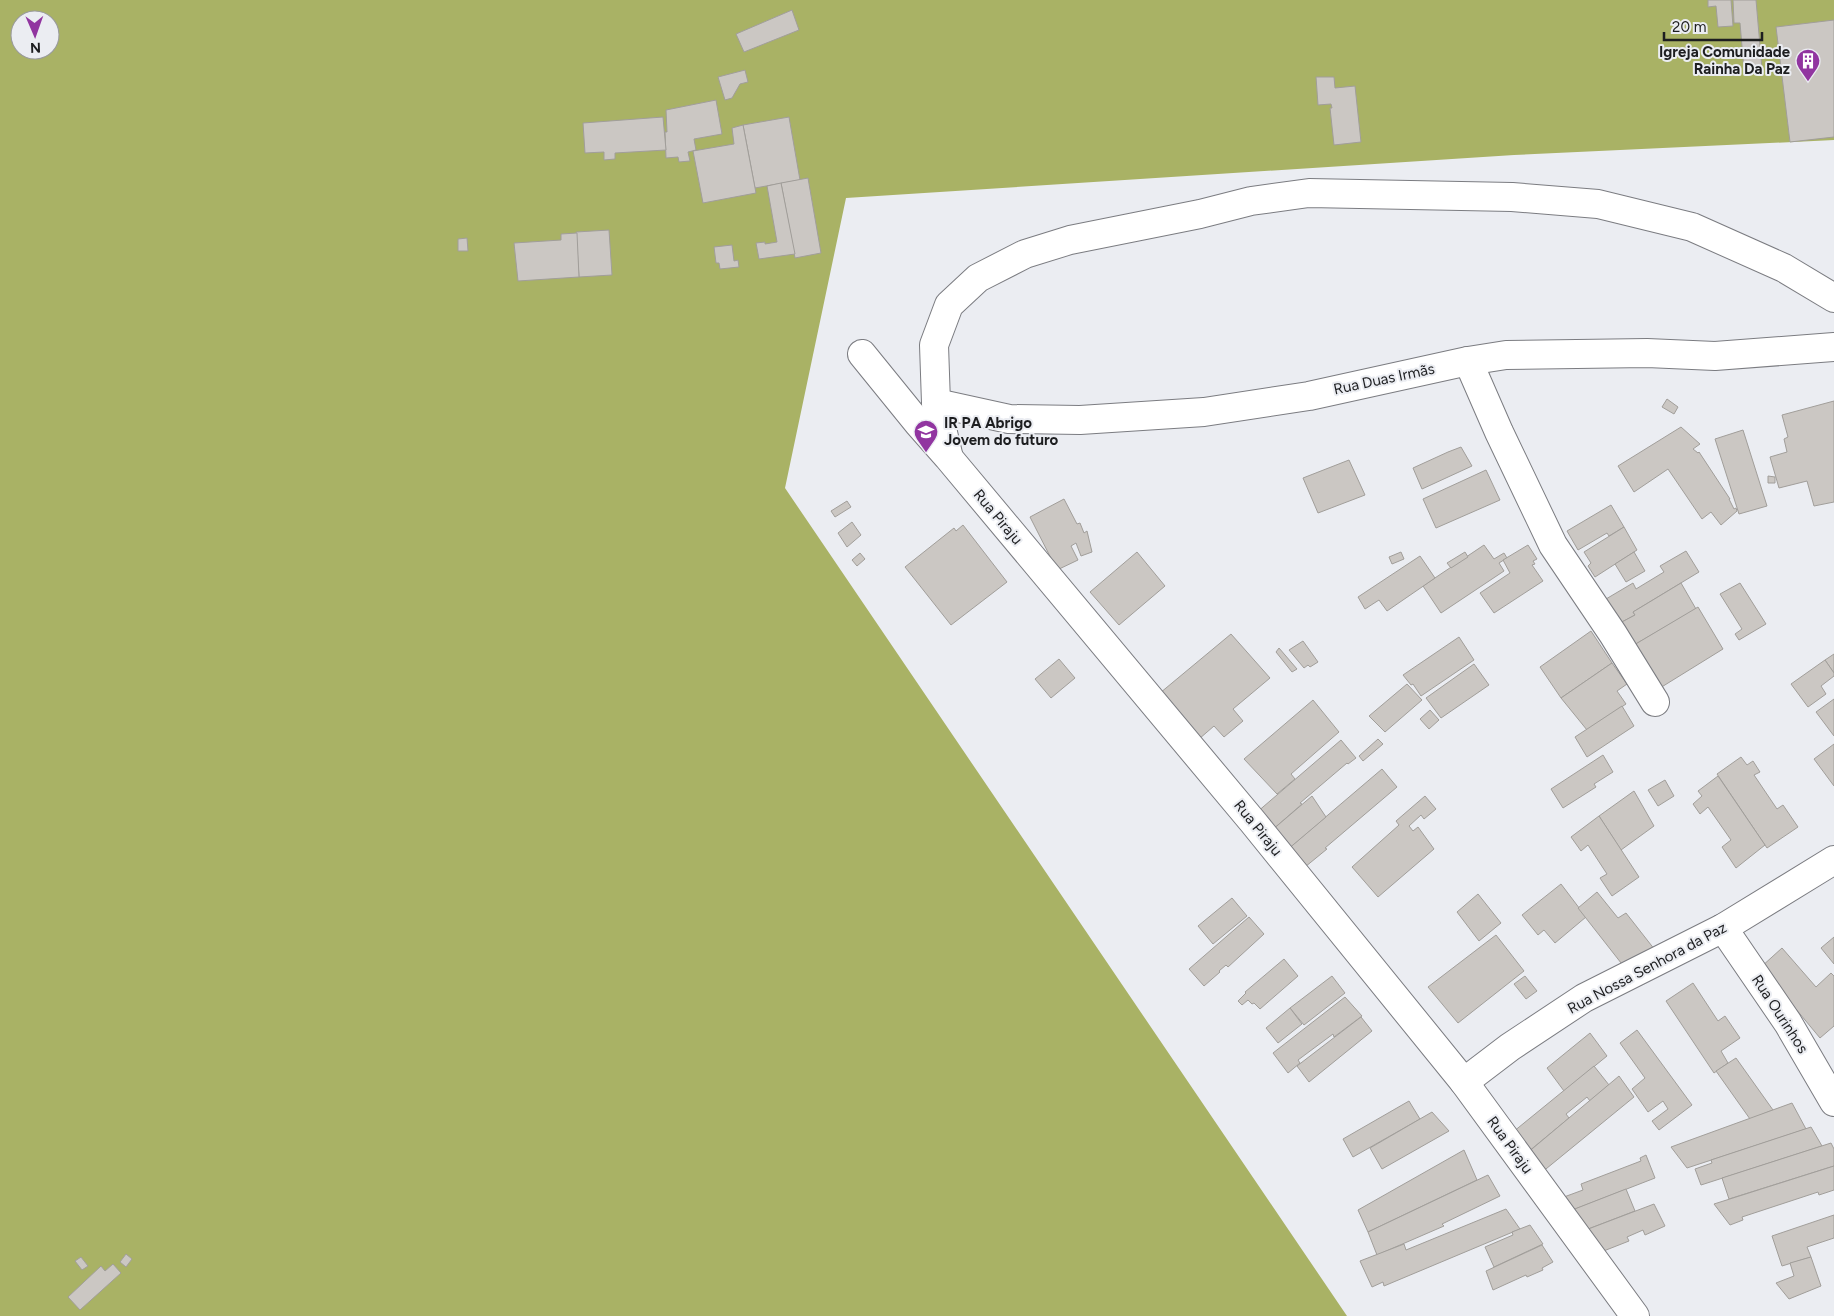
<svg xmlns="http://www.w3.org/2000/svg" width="1834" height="1316" font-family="Figtree,sans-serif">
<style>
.forest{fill:#a9b265;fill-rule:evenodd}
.building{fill:#cbc7c3;stroke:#a19e9a}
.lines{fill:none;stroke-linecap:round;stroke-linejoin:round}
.street-casing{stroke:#7b7c81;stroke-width:30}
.street{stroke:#fff;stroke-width:28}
.labels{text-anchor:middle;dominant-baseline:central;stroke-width:4;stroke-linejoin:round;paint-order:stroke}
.poi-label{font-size:15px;font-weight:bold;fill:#1d1e20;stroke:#ebedf2;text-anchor:end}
.street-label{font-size:15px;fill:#1d1e20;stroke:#ebedf2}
</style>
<rect width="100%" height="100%" fill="#ebedf2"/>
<!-- forest -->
<path class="forest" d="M0 0H1834V140L1514 155 846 198 785 488 1347 1316H0ZM20 20H50V50H20Z"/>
<!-- building -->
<g class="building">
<polygon points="1708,0 1731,0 1733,26 1718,27 1716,6 1708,7"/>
<polygon points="1733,0 1756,0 1762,69 1744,70 1740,23 1734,23"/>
<polygon points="792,10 799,30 744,52 736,34"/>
<polygon points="1834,20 1834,137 1790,142 1776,27"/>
<polygon points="745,70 748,82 740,84 732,98 725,100 718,77"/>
<polygon points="1316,77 1334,77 1335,88 1355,86 1361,142 1334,145 1330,108 1332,108 1331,104 1318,105"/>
<polygon points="716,100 722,134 694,139 696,150 688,152 690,161 679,162 678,157 666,158 665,132 667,132 666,110"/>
<polygon points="663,117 666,150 615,153 615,159 604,160 604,152 585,153 583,123"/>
<polygon points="789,117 800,180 755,188 743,125"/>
<polygon points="743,125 756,193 703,203 693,151 734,144 732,128"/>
<polygon points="808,178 821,253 795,258 781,183"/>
<polygon points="781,183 795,254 759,259 756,243 765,242 765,244 777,242 767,186"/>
<polygon points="609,230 612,275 579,277 576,232"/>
<polygon points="577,233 579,277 518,281 514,243 561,240 561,234"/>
<polygon points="467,238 468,251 458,251 458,239"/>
<polygon points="732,245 734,261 738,260 739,267 720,269 719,263 716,263 714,247"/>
<polygon points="1667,399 1678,407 1674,414 1662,407"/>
<polygon points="1834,401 1834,502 1814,506 1807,481 1779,488 1770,457 1787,452 1784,439 1788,437 1782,415"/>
<polygon points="1681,427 1700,444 1693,449 1698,453 1699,452 1730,499 1729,499 1734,509 1736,508 1737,511 1721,525 1711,512 1702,519 1668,469 1634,492 1618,466"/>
<polygon points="1743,430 1767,506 1739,514 1715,439"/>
<polygon points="1461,447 1472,466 1422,489 1413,468 1448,452"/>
<polygon points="1349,460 1365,495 1318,513 1303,478"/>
<polygon points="1486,470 1500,500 1436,528 1423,499"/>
<polygon points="1768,476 1775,477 1775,483 1768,483"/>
<polygon points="1064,499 1077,524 1080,523 1084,533 1087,531 1092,552 1081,556 1076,543 1071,546 1078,560 1057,570 1030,517"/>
<polygon points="847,501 851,507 835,517 831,511"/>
<polygon points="1611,505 1624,527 1609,536 1607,533 1578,550 1567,531"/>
<polygon points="852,522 861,535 847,547 838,533"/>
<polygon points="963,525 1007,582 951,625 905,567 954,528 956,531"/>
<polygon points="1624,527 1637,550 1595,577 1588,566 1591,563 1584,552"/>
<polygon points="1484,545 1494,559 1504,553 1507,558 1499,563 1504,571 1441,613 1423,586"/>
<polygon points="1528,545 1537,559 1533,561 1535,564 1532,565 1543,581 1494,613 1480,593 1510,573 1503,560"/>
<polygon points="1686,551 1699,572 1633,612 1635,615 1620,623 1606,599 1633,583 1636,589 1664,572 1660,566"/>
<polygon points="1137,552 1165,586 1119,625 1090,592"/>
<polygon points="1401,552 1404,559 1392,564 1389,557"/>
<polygon points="1465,552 1468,557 1451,568 1447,563"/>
<polygon points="1634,552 1645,571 1626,582 1615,564"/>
<polygon points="860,553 865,559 857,566 852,560"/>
<polygon points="1420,556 1435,578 1387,611 1379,600 1365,609 1358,597"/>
<polygon points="1681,583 1696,609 1634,645 1620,623 1635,615 1633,612"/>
<polygon points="1740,583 1766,624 1739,640 1735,634 1742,629 1720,594"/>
<polygon points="1698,607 1723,649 1660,688 1634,645"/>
<polygon points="1591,631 1612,663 1561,698 1540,667"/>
<polygon points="1231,634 1270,678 1233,709 1243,721 1224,737 1214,726 1199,739 1160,693"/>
<polygon points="1459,637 1474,660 1421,696 1413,684 1411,685 1403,675"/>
<polygon points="1303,641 1318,662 1310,667 1308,665 1304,668 1289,650"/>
<polygon points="1279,648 1297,669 1292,672 1276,652"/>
<polygon points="1834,654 1834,673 1825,660"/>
<polygon points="1059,659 1075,678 1051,698 1035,679"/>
<polygon points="1825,660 1834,673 1834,676 1821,686 1826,694 1808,707 1791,684"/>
<polygon points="1612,663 1627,684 1617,691 1626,704 1587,730 1561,698"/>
<polygon points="1474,664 1489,685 1441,718 1426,698"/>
<polygon points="1407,684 1422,700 1385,732 1369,716"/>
<polygon points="1834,699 1834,736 1816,712"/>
<polygon points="1313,700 1339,732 1291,774 1295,779 1277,794 1244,759"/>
<polygon points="1622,706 1634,726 1587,757 1575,737"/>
<polygon points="1430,710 1439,720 1429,729 1420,719"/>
<polygon points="1378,739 1383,744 1363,761 1359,756"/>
<polygon points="1341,740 1356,758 1348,764 1347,763 1300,803 1302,804 1271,831 1256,813"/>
<polygon points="1834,744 1834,786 1814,759"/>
<polygon points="1603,755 1613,772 1594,784 1596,787 1563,808 1551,789"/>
<polygon points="1741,757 1747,765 1753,761 1760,772 1754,775 1777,809 1783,805 1798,827 1767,848 1717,774"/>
<polygon points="1382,769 1397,787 1325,848 1327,849 1305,867 1288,849"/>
<polygon points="1718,776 1765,845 1736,868 1722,847 1731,840 1708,807 1700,814 1693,804 1702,796 1698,791"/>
<polygon points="1665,780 1674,796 1658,806 1648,790"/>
<polygon points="1634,791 1654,826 1621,850 1599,816"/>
<polygon points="1312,796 1326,817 1287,850 1271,831"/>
<polygon points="1425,796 1436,809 1424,819 1421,815 1409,826 1413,831 1418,827 1434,849 1378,897 1352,867 1399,825 1396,821"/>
<polygon points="1599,816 1639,877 1612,896 1600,878 1607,874 1588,845 1581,851 1571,837"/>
<polygon points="1561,884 1586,917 1555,943 1544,930 1538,935 1522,915"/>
<polygon points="1597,892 1618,918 1626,913 1655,950 1625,968 1578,908"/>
<polygon points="1478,894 1501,923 1479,941 1457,912"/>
<polygon points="1232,898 1247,916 1213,944 1198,926"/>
<polygon points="1249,917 1264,934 1228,967 1226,965 1219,971 1220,972 1204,986 1189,969"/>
<polygon points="1496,935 1524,971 1458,1023 1428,987"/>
<polygon points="1834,937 1834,964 1821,948"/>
<polygon points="1782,948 1816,987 1831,973 1834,976 1834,1026 1820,1038 1761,967"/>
<polygon points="1284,959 1298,976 1260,1009 1254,1003 1252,1004 1248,1000 1242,1005 1238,1001 1246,993 1245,992"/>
<polygon points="1332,976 1345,993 1304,1025 1290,1008"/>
<polygon points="1525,976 1537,991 1526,999 1514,984"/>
<polygon points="1693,983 1718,1021 1725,1016 1740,1038 1721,1051 1728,1063 1714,1073 1666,1001"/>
<polygon points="1345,997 1362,1016 1334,1037 1333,1034 1298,1060 1300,1063 1288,1073 1273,1053"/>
<polygon points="1290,1008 1302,1024 1278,1043 1266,1028"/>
<polygon points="1361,1017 1372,1031 1309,1082 1297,1066"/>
<polygon points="1637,1030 1692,1105 1659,1130 1652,1121 1668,1109 1663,1101 1648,1112 1632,1089 1645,1078 1620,1043"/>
<polygon points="1590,1033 1607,1056 1564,1091 1547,1068"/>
<polygon points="1736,1058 1773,1110 1750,1119 1716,1071"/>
<polygon points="1594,1066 1609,1085 1590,1101 1587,1097 1566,1114 1569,1118 1528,1152 1513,1132"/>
<polygon points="1619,1076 1634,1097 1541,1173 1526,1154"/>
<polygon points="1409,1101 1420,1119 1353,1157 1343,1139"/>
<polygon points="1792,1103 1806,1129 1687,1168 1671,1147"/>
<polygon points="1432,1112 1449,1131 1382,1169 1370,1148"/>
<polygon points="1811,1127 1822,1146 1701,1185 1695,1169 1712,1163 1711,1160"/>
<polygon points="1831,1143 1834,1149 1834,1166 1729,1199 1722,1178"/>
<polygon points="1464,1150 1477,1180 1368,1232 1358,1210"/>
<polygon points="1646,1155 1655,1178 1570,1211 1564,1197 1583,1190 1581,1184 1641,1161 1640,1158"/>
<polygon points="1834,1166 1834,1190 1819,1195 1818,1192 1742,1217 1743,1220 1730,1225 1714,1204"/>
<polygon points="1488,1175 1500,1196 1442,1224 1444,1226 1377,1255 1368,1232"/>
<polygon points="1626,1189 1635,1211 1583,1231 1567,1212"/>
<polygon points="1654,1204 1665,1226 1645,1235 1643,1230 1627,1237 1629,1241 1596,1254 1583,1231"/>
<polygon points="1506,1209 1520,1229 1384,1286 1383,1282 1372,1287 1360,1261 1404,1244 1406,1250"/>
<polygon points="1834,1215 1834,1238 1807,1247 1811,1257 1782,1266 1772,1236"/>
<polygon points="1530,1225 1543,1244 1494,1267 1485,1247 1513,1235 1512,1232"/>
<polygon points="1542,1245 1553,1262 1542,1268 1543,1270 1527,1277 1526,1275 1493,1290 1486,1271"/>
<polygon points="126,1254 132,1259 126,1267 120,1262"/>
<polygon points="81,1257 88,1266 82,1270 75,1261"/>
<polygon points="1811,1257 1821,1286 1789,1299 1776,1283 1794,1276 1790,1263"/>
<polygon points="113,1264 121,1273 80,1310 68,1297 101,1266 105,1271"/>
</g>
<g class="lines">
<defs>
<g id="street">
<polyline points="862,354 918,423 948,457 1253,822 1464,1082 1635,1316"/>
<polyline points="1468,361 1499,432 1553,545 1613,634 1655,702"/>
<polyline points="936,403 1009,419 1080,420 1204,412 1309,396 1468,361 1506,355 1647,353 1715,356 1834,347"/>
<polyline points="948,454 936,403 934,345 949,305 978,278 1025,254 1070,240 1200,214 1251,201 1309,193 1512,197 1598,204 1692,227 1784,268 1834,298"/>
<polyline points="1723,928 1788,1023 1834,1102"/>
<polyline points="1464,1082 1510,1047 1584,998 1723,928 1834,860"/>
</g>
</defs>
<!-- street casing -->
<use href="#street" class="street-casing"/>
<!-- street -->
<use href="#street" class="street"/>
</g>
<!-- icons -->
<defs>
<symbol id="building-pin" viewBox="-11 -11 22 30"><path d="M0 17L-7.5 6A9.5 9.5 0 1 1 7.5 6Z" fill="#9135a0" stroke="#ebedf2"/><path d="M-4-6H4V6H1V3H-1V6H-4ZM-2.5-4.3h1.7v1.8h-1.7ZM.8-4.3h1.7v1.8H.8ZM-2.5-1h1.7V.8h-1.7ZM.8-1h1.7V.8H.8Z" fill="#fff"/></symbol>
<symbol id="school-pin" viewBox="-11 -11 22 30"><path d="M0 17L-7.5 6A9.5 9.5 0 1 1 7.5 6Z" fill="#9135a0" stroke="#ebedf2"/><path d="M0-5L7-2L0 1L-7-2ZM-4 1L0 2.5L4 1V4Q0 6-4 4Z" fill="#fff"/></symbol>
</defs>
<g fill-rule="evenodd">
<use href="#building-pin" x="1794" y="47" width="28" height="38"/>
<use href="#school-pin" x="912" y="418" width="28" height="38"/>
</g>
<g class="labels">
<!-- poi labels -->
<g class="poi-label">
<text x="1790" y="52">Igreja Comunidade<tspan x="1790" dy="17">Rainha Da Paz</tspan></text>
<text x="944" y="423" text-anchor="start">IR PA Abrigo<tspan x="944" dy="17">Jovem do futuro</tspan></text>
</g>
<!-- street labels -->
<g class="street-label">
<text transform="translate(1384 379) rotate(-12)">Rua Duas Irmãs</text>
<text transform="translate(998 517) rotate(50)">Rua Piraju</text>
<text transform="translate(1258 828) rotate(51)">Rua Piraju</text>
<text transform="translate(1647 968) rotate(-28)">Rua Nossa Senhora da Paz</text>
<text transform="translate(1780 1014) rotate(57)">Rua Ourinhos</text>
<text transform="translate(1510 1145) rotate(54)">Rua Piraju</text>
</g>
</g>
<!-- north arrow -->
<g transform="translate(35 35) rotate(178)"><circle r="24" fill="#ebedf2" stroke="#999a9e"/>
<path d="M0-4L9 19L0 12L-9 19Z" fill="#9135a0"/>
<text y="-8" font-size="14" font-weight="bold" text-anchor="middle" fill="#1d1e20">N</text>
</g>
<!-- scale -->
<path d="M1664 32v8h98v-8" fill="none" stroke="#1d1e20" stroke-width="2.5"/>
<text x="1672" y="32" font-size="15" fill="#1d1e20" stroke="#ebedf2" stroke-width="4" paint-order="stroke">20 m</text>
</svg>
